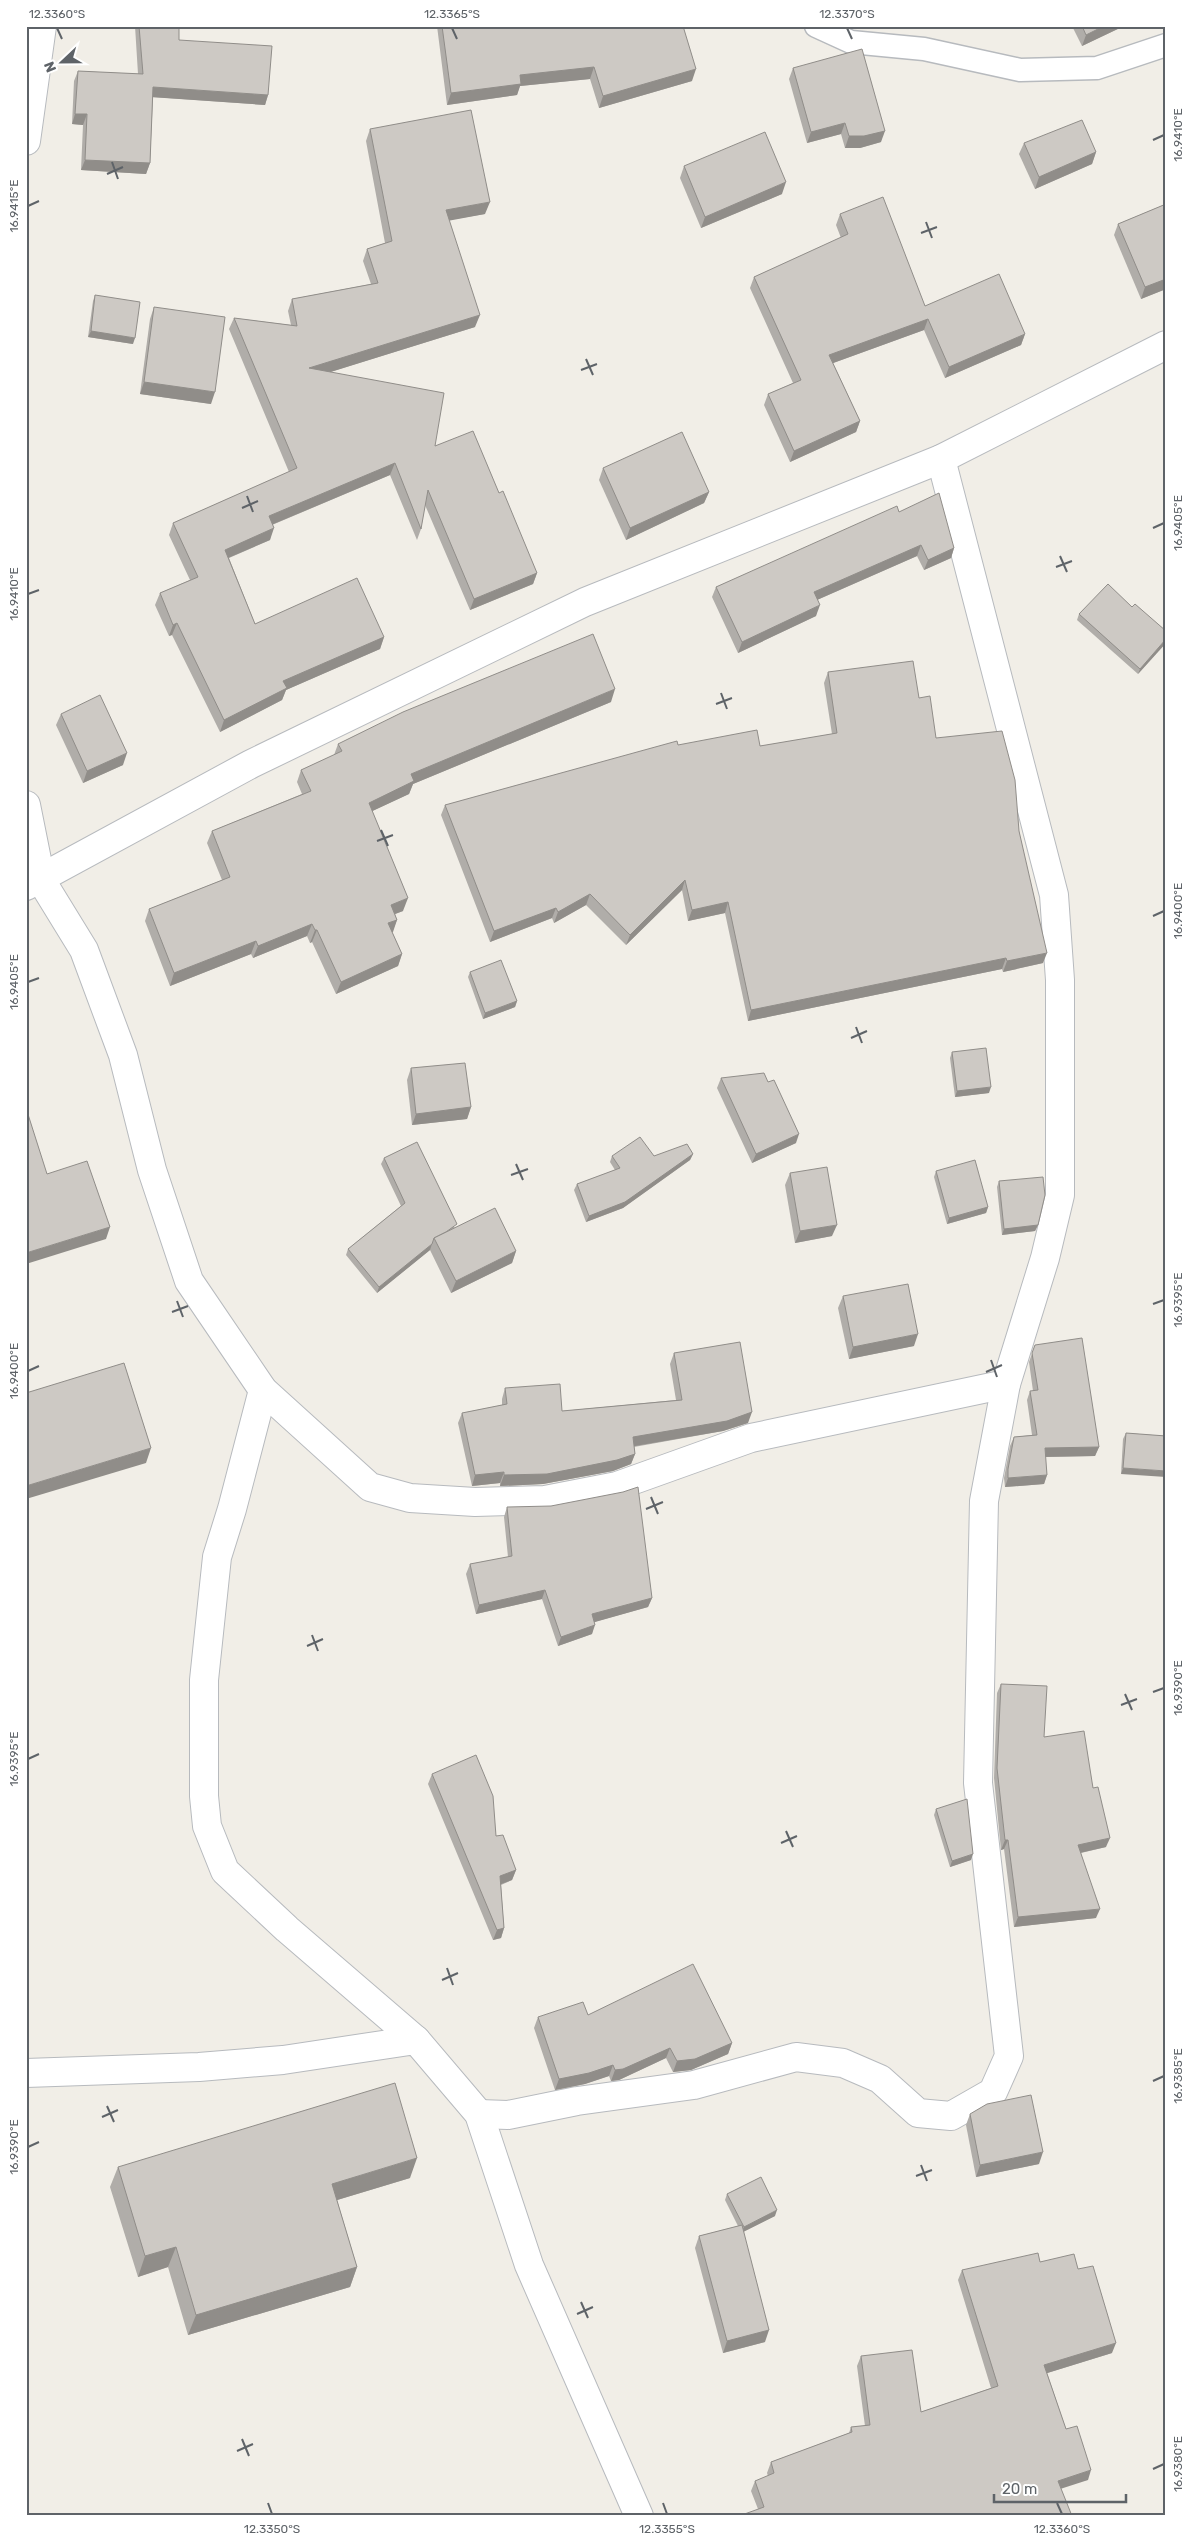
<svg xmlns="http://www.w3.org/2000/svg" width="1192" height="2542" font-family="Rubik,sans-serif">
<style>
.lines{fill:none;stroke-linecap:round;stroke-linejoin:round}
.service-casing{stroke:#b7babe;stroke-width:25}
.minor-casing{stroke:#b7babe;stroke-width:30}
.service{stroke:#fff;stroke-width:22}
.minor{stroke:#fff;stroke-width:28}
.wall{fill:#b0ada9}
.shaded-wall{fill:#908d89}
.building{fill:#cdc9c4;stroke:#908d89}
.ticks{fill:none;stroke:#5e6368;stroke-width:2}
.neatline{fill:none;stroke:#5e6368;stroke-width:2}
.ticks-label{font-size:12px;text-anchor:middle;fill:#5e6368}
</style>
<rect width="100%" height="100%" fill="#f1eee7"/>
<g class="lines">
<defs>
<polyline id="service" points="816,26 851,42 924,49 1020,70 1097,68 1166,45"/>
<g id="minor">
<polyline points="26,141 42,26"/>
<polyline points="26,805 41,880 84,950 123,1055 152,1170 189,1281 263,1390 370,1487 410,1498 475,1502 545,1500 617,1486 751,1438 1006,1384"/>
<polyline points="26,886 251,764 585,602 941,459 1166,345"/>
<polyline points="263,1390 232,1509 217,1557 204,1680 204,1796 207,1826 225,1871 287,1929 416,2040"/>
<polyline points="26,2073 199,2067 283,2060 416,2040 479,2114 529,2265 639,2516"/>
<polyline points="479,2114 508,2115 577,2101 694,2085 796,2057 843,2063 880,2079 918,2113 951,2116 993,2092 1009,2056 978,1783 984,1501 1006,1384 1045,1258 1060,1195 1060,980 1054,895 941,459"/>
</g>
</defs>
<!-- service casing -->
<use href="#service" class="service-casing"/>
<!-- minor casing -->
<use href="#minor" class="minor-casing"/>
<!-- service -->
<use href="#service" class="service"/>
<!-- minor -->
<use href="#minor" class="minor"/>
</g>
<!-- wall -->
<g class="wall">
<polygon points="135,26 179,26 179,40 268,95 265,105 153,97 150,163 146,174 81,170 83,125 72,124 74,81 78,71 138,74"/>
<polygon points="437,26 683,26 692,81 599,108 590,79 520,86 517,95 447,105"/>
<polygon points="1072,26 1124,26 1082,46"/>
<polygon points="793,68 881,142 860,148 845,148 841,134 807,143 789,79"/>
<polygon points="370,129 485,214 449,220 475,327 330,372 435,446 499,493 537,573 533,584 470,610 425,505 421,529 417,540 390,475 272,525 270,540 229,558 255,624 384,637 380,649 286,690 282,700 220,732 172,635 169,636 155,605 160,593 190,580 169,535 173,523 289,472 229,329 234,318 291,325 288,311 292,299 371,284 363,261 367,249 385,243 366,141"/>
<polygon points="1024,143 1096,152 1092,164 1035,189 1019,154"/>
<polygon points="684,166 782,194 701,228 680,178"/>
<polygon points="1166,204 1166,289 1141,299 1114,235 1118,224"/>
<polygon points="840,214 925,306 1025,334 1021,345 945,378 924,330 833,363 860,421 856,432 790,462 764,405 768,394 793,383 750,288 754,277 841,238 836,225"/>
<polygon points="95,295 133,344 88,337 93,301"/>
<polygon points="154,307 211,404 140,394 150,319"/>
<polygon points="603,468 709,492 704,503 626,540 599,480"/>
<polygon points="899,512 954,548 951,558 924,570 917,556 817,600 816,616 738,653 712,597 716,587"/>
<polygon points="1132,607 1166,631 1166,643 1138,674 1077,620 1079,614"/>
<polygon points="828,672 919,698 936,738 1019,831 1043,963 1003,972 1002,969 748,1021 725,913 688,921 682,890 626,945 586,905 554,923 552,918 490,942 441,815 445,805 678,745 760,746 832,734 824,683"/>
<polygon points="611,702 413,784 409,794 372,811 403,911 395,914 397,920 392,932 402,954 398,966 336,994 312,942 310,943 307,936 253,958 251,954 170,986 145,921 149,909 222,880 207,843 212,831 302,794 297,782 301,770 334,755 338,744"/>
<polygon points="61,714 123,765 83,783 56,725"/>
<polygon points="470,972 517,1001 515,1007 483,1019 468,977"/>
<polygon points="952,1052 989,1093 955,1097 950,1058"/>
<polygon points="411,1068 471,1107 467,1119 412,1125 407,1080"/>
<polygon points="721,1078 768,1082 796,1143 752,1163 717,1088"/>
<polygon points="693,1154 690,1160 623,1208 586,1222 574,1190 577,1184 615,1170 610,1162 612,1156 654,1156"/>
<polygon points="384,1158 455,1228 516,1251 512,1263 451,1293 430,1250 377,1293 346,1255 348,1249 401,1206 381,1164"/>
<polygon points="936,1171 988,1207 986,1213 947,1224 934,1177"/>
<polygon points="790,1173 832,1236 795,1243 785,1185"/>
<polygon points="999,1181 1038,1225 1035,1231 1002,1235 997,1187"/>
<polygon points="843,1296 914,1346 849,1359 838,1308"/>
<polygon points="1035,1345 1099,1447 1095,1456 1045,1457 1047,1475 1044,1484 1005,1487 1004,1478 1010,1446 1014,1437 1032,1435 1027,1400 1030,1391 1033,1391 1029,1362"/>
<polygon points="674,1353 748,1423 723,1431 634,1447 635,1454 631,1464 613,1471 543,1484 500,1486 500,1483 472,1486 458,1423 462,1413 502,1405 502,1399 505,1388 562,1411 676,1400 670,1364"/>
<polygon points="1126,1433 1166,1436 1121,1474 1123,1439"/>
<polygon points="507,1507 652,1598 648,1607 594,1622 592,1634 558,1646 542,1599 476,1614 466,1574 470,1564 508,1557 504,1517"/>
<polygon points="1001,1684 1044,1737 1093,1788 1106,1847 1081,1853 1096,1918 1014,1927 1004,1849 1001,1850 994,1778 997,1693"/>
<polygon points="432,1774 496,1836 516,1870 512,1880 501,1885 504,1928 501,1938 493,1940 428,1784"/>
<polygon points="936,1809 971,1860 950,1867 934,1815"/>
<polygon points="588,2015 732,2043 728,2054 691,2070 673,2072 666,2058 619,2080 611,2081 609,2076 585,2084 555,2090 534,2028 538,2017"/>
<polygon points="970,2114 1039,2164 976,2177 966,2125"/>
<polygon points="118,2167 410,2178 337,2200 357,2267 350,2287 188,2335 168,2267 138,2277 110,2187"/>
<polygon points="727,2194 775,2216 743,2232 765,2342 723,2353 695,2248 699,2236 738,2226 725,2200"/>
<polygon points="1040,2262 1078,2269 1112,2353 1047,2373 1066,2429 1088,2480 758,2509 751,2491 755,2481 768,2476 767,2473 771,2462 849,2433 851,2427 865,2426 857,2366 861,2356 921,2412 991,2388 958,2280 962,2270"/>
</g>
<!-- shaded-wall -->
<g class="shaded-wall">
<polygon points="1104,26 1124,26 1082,46 1086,35"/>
<polygon points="594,67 590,79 520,86 517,95 447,105 451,93 520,75"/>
<polygon points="696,69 692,81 599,108 603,96"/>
<polygon points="153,87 268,95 265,105 150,97"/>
<polygon points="75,114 87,114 83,125 72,124"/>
<polygon points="845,123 841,134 807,143 811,132"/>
<polygon points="885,131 881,142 860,148 845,148 849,136"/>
<polygon points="1096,152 1092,164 1035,189 1039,177"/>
<polygon points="85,160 150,163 146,174 81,170"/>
<polygon points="786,182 782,194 701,228 705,217"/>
<polygon points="490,202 485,214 442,222 446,210"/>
<polygon points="1166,279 1166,289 1141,299 1145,287"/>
<polygon points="480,315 475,327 305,380 309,368"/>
<polygon points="928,319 924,330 825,366 829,355"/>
<polygon points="91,331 135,338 133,344 88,337"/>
<polygon points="1025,334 1021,345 945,378 949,367"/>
<polygon points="144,382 215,392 211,404 140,394"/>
<polygon points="860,421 856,432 790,462 794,451"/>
<polygon points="395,463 390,475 264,528 269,516"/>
<polygon points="709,492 704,503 626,540 630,528"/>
<polygon points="274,528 270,540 221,561 225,550"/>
<polygon points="921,545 917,556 810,603 814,592"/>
<polygon points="954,548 951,558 924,570 928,560"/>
<polygon points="537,573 533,584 470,610 474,599"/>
<polygon points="820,605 816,616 738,653 742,642"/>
<polygon points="177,623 172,635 169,636 173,625"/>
<polygon points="384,637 380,649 286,690 282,700 220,732 224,720 283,681"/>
<polygon points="1166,639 1166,643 1138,674 1140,669"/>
<polygon points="615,689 611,702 413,784 409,794 364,815 369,803 411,774"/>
<polygon points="127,753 123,765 83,783 87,771"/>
<polygon points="685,880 682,890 626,945 630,935"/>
<polygon points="590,894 586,905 554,923 558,912"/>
<polygon points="408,898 403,911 387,917 391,905"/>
<polygon points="728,902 725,913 688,921 692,910"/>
<polygon points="556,908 552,918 490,942 494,931"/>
<polygon points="397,920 393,932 384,936 388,923"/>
<polygon points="312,924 307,936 253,958 258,946"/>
<polygon points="315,930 317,930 312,942 310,943"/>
<polygon points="256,941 251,954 170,986 174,973"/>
<polygon points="1047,953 1043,963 1003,972 1007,961"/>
<polygon points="402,954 398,966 336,994 341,982"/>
<polygon points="1006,958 1002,969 748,1021 751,1010"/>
<polygon points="517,1001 515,1007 483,1019 485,1013"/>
<polygon points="991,1087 989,1093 955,1097 957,1091"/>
<polygon points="471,1107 467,1119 412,1125 416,1114"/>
<polygon points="799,1134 796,1143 752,1163 756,1154"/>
<polygon points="693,1154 690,1160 623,1208 586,1222 589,1216"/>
<polygon points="988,1207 986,1213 947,1224 949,1218"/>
<polygon points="837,1225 832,1236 795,1243 800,1231"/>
<polygon points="1038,1225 1035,1231 1002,1235 1004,1229"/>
<polygon points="110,1227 106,1239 26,1264 26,1253"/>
<polygon points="432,1244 430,1250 377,1293 379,1287"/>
<polygon points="516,1251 512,1263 451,1293 456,1281"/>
<polygon points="918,1334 914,1346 849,1359 853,1347"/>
<polygon points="752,1412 748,1423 723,1431 629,1447 633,1437"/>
<polygon points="1099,1447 1095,1456 1041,1457 1045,1448"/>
<polygon points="151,1448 146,1463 26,1499 26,1486"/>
<polygon points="635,1454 631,1464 613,1471 543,1484 500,1486 504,1475"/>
<polygon points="1123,1468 1166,1471 1166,1477 1121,1474"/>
<polygon points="504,1472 500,1483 472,1486 475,1475"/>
<polygon points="1047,1475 1044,1484 1005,1487 1008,1478"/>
<polygon points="545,1590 542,1599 476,1614 479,1605"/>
<polygon points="652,1598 648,1607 588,1624 592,1614"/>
<polygon points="595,1625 592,1634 558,1646 561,1637"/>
<polygon points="1110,1838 1106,1847 1075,1854 1078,1845"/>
<polygon points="1005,1840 1008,1840 1004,1849 1001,1850"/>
<polygon points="973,1854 971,1860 950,1867 952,1861"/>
<polygon points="516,1870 512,1880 496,1886 500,1876"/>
<polygon points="1100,1909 1096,1918 1014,1927 1018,1917"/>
<polygon points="504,1928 501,1938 493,1940 497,1930"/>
<polygon points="732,2043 728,2054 691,2070 673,2072 677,2061"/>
<polygon points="670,2048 666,2058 619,2080 611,2081 615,2070"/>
<polygon points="613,2065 609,2076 585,2084 555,2090 559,2079"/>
<polygon points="1043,2152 1039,2164 976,2177 980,2165"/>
<polygon points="417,2158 410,2178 324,2204 332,2184"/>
<polygon points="777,2210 775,2216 741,2233 744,2227"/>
<polygon points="176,2247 168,2267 138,2277 145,2256"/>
<polygon points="357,2267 350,2287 188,2335 196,2315"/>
<polygon points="769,2330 765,2342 723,2353 727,2341"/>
<polygon points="1116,2343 1112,2353 1041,2375 1044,2365"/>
<polygon points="1091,2470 1088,2480 1054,2491 1058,2481"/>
</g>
<!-- building -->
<g class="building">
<polygon points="139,26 179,26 179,40 272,46 268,95 153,87 150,163 85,160 87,114 75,114 78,71 143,74"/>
<polygon points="442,26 683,26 696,69 603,96 594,67 520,75 521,84 451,93"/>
<polygon points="1082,26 1104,26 1086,35"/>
<polygon points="862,49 885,131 864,136 849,136 845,123 811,132 793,68"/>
<polygon points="471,110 490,202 446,210 480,315 309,368 444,393 435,446 473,431 499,493 503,491 537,573 474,599 428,490 421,529 395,463 269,516 274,528 225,550 255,624 357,578 384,637 283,681 287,688 224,720 177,623 173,625 160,593 198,577 173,523 297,468 234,318 297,326 292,299 378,283 367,249 392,241 370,129"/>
<polygon points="1082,120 1096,152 1039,177 1024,143"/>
<polygon points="765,132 786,182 705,217 684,166"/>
<polygon points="883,197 925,306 999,274 1025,334 949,367 928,319 829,355 860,421 794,451 768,394 801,380 754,277 848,234 840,214"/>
<polygon points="1166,204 1166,279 1145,287 1118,224"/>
<polygon points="95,295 140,302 135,338 91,331"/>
<polygon points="154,307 225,317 215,392 144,382"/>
<polygon points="682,432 709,492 630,528 603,468"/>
<polygon points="939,493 954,548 928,560 921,545 814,592 820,605 742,642 716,587 897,506 899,512"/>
<polygon points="1108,584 1132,607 1135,604 1166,631 1166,639 1140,669 1079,614"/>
<polygon points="593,634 615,689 411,774 414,781 369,803 408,898 391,905 397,920 388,923 402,954 341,982 317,930 315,930 312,924 258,946 256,941 174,973 149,909 230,877 212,831 311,791 301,770 342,751 338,744 403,712"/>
<polygon points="913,661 919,698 930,696 936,738 1002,731 1015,780 1019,831 1047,953 1007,961 1006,958 751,1010 728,902 692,910 685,880 630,935 590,894 558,912 556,908 494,931 445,805 677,741 678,745 757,730 760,746 837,733 828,672"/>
<polygon points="100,695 127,753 87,771 61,714"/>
<polygon points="501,960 517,1001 485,1013 470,972"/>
<polygon points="986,1048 991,1087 957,1091 952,1052"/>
<polygon points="465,1063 471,1107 416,1114 411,1068"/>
<polygon points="764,1073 768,1082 774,1080 799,1134 756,1154 721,1078"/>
<polygon points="26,1108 47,1174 87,1161 110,1227 26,1253"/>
<polygon points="640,1137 654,1156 687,1144 693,1154 625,1202 589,1216 577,1184 620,1168 612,1156"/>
<polygon points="417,1142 457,1224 446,1232 434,1238 432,1244 379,1287 348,1249 405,1203 384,1158"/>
<polygon points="975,1160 988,1207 949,1218 936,1171"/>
<polygon points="827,1167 837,1225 800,1231 790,1173"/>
<polygon points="1043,1177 1045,1195 1038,1225 1004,1229 999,1181"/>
<polygon points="495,1208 516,1251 456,1281 434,1238"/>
<polygon points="908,1284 918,1334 853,1347 843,1296"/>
<polygon points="1082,1338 1099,1447 1045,1448 1047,1475 1008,1478 1008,1469 1014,1437 1037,1435 1030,1391 1038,1390 1032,1353 1035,1345"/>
<polygon points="740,1342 752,1412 727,1421 633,1437 635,1454 617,1460 547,1474 504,1475 504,1472 475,1475 462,1413 507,1404 505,1388 560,1384 562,1411 682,1400 674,1353"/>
<polygon points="124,1363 151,1448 26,1486 26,1393"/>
<polygon points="1126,1433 1166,1436 1166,1471 1123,1468"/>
<polygon points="638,1487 652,1598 592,1614 595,1625 561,1637 545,1590 479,1605 470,1564 512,1556 507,1507 551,1506 623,1492"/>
<polygon points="1001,1684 1047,1686 1044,1737 1084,1731 1093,1788 1098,1787 1110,1838 1078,1845 1100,1909 1018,1917 1008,1840 1005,1840 997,1768"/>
<polygon points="476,1755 493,1796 496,1836 503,1835 516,1870 500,1876 504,1928 497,1930 432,1774"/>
<polygon points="967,1799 973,1854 952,1861 936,1809"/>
<polygon points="693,1964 732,2043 695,2059 677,2061 670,2048 623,2069 615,2070 613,2065 589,2073 559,2079 538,2017 583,2002 588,2015"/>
<polygon points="395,2083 417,2158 332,2184 357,2267 196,2315 176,2247 145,2256 118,2167"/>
<polygon points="1031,2095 1043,2152 980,2165 970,2114 987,2104"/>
<polygon points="761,2177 777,2210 744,2227 727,2194"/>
<polygon points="742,2225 769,2330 727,2341 699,2236"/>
<polygon points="1038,2253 1040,2262 1074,2254 1078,2269 1093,2266 1116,2343 1044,2365 1066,2429 1077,2426 1091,2470 1058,2481 1072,2516 739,2516 764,2507 755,2481 774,2473 771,2462 852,2432 851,2427 870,2425 861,2356 912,2350 921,2412 998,2386 962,2270"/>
</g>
<!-- ticks -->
<path class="ticks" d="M57 28 62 39M452 28 457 39M847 28 852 39M1153 140 1164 135M112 162 118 179M107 174 123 167M28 206 39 201M926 222 932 238M921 233 937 227M586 359 593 375M581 370 597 364M247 496 253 512M242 508 258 501M1153 528 1164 523M1060 556 1067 572M1056 567 1072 561M28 594 39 590M721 693 727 709M716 704 732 698M381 830 388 846M377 841 393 835M1153 916 1164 911M28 982 39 978M856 1027 862 1043M851 1038 867 1031M516 1164 523 1180M511 1175 528 1169M177 1301 183 1317M1153 1304 1164 1300M172 1312 188 1306M991 1360 997 1377M28 1371 39 1366M986 1372 1002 1365M651 1497 658 1514M646 1509 663 1502M312 1635 318 1651M307 1646 323 1639M1153 1692 1164 1688M1125 1694 1132 1710M1121 1705 1137 1699M28 1759 39 1754M786 1831 793 1847M781 1843 797 1836M447 1968 453 1985M442 1980 458 1973M1153 2081 1164 2076M107 2106 114 2122M102 2117 118 2110M28 2147 39 2142M921 2165 927 2181M916 2176 932 2170M581 2302 588 2318M577 2314 593 2307M242 2439 249 2456M237 2451 253 2444M1153 2469 1164 2464M268 2503 272 2514M663 2503 667 2514M1057 2503 1062 2514"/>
<!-- border -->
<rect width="1192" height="2542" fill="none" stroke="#ffffff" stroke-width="55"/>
<!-- north arrow -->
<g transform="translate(62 62) rotate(248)" stroke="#ffffff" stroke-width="4" paint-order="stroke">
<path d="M0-4L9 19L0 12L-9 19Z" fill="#5e6368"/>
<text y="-8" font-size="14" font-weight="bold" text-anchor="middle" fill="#5e6368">N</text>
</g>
<!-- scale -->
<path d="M994 2494v8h132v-8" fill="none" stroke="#5e6368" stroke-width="2.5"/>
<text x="1002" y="2494" font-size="15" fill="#5e6368" stroke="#ffffff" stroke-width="4" paint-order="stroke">20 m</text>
<rect x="28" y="28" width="1136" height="2486" class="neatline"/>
<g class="ticks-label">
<text x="57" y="18">12.3360°S</text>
<text x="452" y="18">12.3365°S</text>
<text x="847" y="18">12.3370°S</text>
<text transform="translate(1178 135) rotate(-90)" y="4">16.9410°E</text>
<text transform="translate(14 206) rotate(-90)" y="4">16.9415°E</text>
<text transform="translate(1178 523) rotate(-90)" y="4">16.9405°E</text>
<text transform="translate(14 594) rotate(-90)" y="4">16.9410°E</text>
<text transform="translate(1178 911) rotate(-90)" y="4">16.9400°E</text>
<text transform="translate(14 982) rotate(-90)" y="4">16.9405°E</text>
<text transform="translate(1178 1300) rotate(-90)" y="4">16.9395°E</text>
<text transform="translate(14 1371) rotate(-90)" y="4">16.9400°E</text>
<text transform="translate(1178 1688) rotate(-90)" y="4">16.9390°E</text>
<text transform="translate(14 1759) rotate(-90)" y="4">16.9395°E</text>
<text transform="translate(1178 2076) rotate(-90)" y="4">16.9385°E</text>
<text transform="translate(14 2147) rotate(-90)" y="4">16.9390°E</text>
<text transform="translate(1178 2464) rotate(-90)" y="4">16.9380°E</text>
<text x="272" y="2533">12.3350°S</text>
<text x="667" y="2533">12.3355°S</text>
<text x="1062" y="2533">12.3360°S</text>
</g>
</svg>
